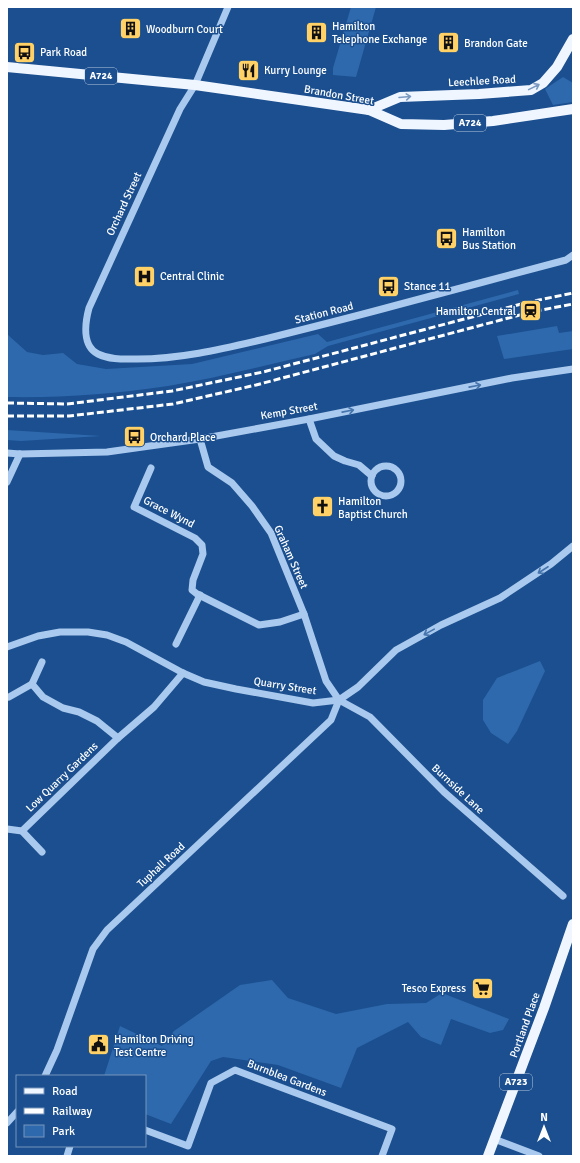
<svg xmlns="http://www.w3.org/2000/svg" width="580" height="1163" font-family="Signika,sans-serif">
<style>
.green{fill:#2e69ad}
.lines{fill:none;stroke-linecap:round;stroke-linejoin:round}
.minor{stroke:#a9c9ee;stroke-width:7}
.major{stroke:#f0f6ff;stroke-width:10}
.rail{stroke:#fff;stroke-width:3;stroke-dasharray:7 3;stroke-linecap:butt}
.oneway{stroke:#7b9ac1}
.oneway2{stroke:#4674ac}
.labels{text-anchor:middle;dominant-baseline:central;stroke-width:3;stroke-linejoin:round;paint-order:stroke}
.shield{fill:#1b4f8f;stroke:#bbcadd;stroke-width:1}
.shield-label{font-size:10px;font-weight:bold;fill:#fff}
.poi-label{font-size:11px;fill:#fff;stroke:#1b4f8f;text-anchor:start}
.street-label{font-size:11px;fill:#fff;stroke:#1b4f8f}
</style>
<rect width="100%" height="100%" fill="#1b4f8f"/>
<!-- green -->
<g class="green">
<polygon points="351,7 376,7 356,77 333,75 333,68"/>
<polygon points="563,77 573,83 573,102 553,105 545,89"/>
<path d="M518 290 519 294 328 346 315 354C266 365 217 378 168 386 115 394 61 398 7 397V334L27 352 43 355 63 353 77 364 106 369 192 364 318 334 327 342Z"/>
<polygon points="557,326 559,333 573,331 573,349 504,359 497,336"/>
<polygon points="7,430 101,436 21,441 7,440"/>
<polygon points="540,661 545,671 517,731 508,744 491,733 483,720 483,700 497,678"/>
<polygon points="272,980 288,998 336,1014 387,1004 426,1003 442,993 509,1019 503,1030 490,1033 451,1019 441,1045 421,1037 408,1022 357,1048 341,1088 278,1065 223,1057 211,1061 171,1124 145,1114 145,1076 104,1076 120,1026 162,1046 174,1031 240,985"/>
</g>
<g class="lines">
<!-- minor -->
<g class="minor">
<path d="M228 7 195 85 180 109 89 308C85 323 82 346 98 354 110 360 124 359 137 359 181 359 222 349 265 339 309 328 353 317 397 305 453 290 510 275 566 260L573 255"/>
<polyline points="309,419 316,439 334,456 345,461 359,465 372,476"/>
<polyline points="200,439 208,467 232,483 252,506 271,533 304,614 326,681 339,700"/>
<polyline points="7,453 20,454 107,452 200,439 309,419 512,378 573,369"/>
<circle cx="386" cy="481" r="15"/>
<polyline points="151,468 134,507 195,538 202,545 203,554 193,580 192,590 197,594 259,625 280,622 304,614"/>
<polyline points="7,482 20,454"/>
<polyline points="176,644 200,595"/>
<polyline points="7,647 38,636 60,632 88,632 107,635 126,642 183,673 204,682 236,689 313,703 339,700 358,687 396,650 441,625 500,598 551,564 573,546"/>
<polyline points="32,684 43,697 63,708 79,712 97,721 118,738"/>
<polyline points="9,697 32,684 42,662"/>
<polyline points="339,700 370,717 444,792 563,896"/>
<polyline points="7,829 22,831 42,852"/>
<polyline points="22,831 118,738 154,707 183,673"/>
<polyline points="45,1076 57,1050 93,949 107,930 331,720 339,700"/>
<polyline points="7,1123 17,1112"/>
<polyline points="145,1130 188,1146 211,1083 235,1070 392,1129 382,1156"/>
<polyline points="494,1139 539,1156"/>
<polyline points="67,1156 70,1146"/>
</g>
<!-- major -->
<g class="major">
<polyline points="7,67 195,85 369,110 401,124 444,125 493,121 573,109"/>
<polyline points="369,110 400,97 479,94 531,90 543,83 557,67 573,39"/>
<polyline points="488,1156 544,1008 573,924"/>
</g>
<!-- rail -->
<g class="rail">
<polyline points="7,403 67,404 172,391 263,372 529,302 573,293"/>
<polyline points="7,416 69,416 173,404 256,385 531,312 573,304"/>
</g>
</g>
<!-- one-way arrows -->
<defs><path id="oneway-shaft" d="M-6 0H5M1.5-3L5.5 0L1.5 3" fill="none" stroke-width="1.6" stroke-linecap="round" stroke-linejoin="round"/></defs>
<g class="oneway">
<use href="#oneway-shaft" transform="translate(534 87) rotate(-26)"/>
<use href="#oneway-shaft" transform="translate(405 97) rotate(-5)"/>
</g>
<g class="oneway2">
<use href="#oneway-shaft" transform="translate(475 386) rotate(-11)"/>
<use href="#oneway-shaft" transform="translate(348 411) rotate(-11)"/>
<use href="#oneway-shaft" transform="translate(543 570) rotate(147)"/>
<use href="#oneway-shaft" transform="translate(429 632) rotate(151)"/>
</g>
<!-- icons -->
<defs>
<symbol id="building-square" viewBox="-11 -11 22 22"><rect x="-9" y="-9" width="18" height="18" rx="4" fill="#ffd166" stroke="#1b4f8f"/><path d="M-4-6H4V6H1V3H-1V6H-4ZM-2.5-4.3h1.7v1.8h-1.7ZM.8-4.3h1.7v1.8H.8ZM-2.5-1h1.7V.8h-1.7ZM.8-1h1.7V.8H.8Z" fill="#111"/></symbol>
<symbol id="bus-square" viewBox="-11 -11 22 22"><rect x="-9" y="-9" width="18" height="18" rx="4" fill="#ffd166" stroke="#1b4f8f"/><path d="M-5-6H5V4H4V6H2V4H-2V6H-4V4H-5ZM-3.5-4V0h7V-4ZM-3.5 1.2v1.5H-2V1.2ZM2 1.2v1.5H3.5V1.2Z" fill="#111"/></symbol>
<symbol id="restaurant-square" viewBox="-11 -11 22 22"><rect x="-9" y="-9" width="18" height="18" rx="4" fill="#ffd166" stroke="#1b4f8f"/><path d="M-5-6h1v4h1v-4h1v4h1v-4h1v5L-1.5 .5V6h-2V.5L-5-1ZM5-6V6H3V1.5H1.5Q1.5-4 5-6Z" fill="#111"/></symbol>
<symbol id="hospital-square" viewBox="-11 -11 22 22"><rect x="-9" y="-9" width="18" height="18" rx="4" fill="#ffd166" stroke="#1b4f8f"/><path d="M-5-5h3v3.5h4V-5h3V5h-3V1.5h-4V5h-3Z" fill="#111"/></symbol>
<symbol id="station-square" viewBox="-11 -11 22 22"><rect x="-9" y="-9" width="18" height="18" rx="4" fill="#ffd166" stroke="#1b4f8f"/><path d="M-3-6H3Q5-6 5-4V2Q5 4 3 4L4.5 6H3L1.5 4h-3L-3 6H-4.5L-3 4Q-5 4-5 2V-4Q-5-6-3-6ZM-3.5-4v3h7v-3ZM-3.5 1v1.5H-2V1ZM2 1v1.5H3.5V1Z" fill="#111"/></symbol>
<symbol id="church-square" viewBox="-11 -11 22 22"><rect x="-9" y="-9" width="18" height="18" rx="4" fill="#ffd166" stroke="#1b4f8f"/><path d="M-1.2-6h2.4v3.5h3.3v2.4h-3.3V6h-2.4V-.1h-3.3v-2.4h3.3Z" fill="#111"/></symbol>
<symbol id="supermarket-square" viewBox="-11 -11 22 22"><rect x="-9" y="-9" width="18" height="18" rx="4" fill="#ffd166" stroke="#1b4f8f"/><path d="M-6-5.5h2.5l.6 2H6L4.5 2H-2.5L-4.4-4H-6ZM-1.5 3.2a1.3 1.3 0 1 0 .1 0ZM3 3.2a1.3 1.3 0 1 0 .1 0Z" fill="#111"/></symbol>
<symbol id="civic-square" viewBox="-11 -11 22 22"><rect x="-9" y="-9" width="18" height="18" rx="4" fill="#ffd166" stroke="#1b4f8f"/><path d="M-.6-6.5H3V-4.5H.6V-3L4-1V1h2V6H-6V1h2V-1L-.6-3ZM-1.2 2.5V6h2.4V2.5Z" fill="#111"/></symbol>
</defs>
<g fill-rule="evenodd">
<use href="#building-square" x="118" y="16" width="25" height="25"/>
<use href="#building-square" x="304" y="20" width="25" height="25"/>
<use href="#building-square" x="436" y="30" width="25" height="25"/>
<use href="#bus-square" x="12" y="40" width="25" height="25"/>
<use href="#restaurant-square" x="236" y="58" width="25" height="25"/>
<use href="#bus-square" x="434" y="226" width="25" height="25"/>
<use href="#hospital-square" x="132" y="264" width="25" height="25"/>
<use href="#bus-square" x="376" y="274" width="25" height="25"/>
<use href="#station-square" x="518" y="298" width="25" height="25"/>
<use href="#bus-square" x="122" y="424" width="25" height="25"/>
<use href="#church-square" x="310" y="494" width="25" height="25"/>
<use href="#supermarket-square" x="470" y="976" width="25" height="25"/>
<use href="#civic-square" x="86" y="1032" width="25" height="25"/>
</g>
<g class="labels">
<!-- shield labels -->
<g class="shield">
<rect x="85" y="68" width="32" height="16" rx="3"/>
<rect x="454" y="115" width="32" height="16" rx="3"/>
<rect x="500" y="1074" width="32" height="16" rx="3"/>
</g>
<g class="shield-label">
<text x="101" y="76">A724</text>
<text x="470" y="123">A724</text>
<text x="516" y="1082">A723</text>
</g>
<!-- poi labels -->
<g class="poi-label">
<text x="332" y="26">Hamilton<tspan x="332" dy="13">Telephone Exchange</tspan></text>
<text x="146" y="29">Woodburn Court</text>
<text x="464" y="43">Brandon Gate</text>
<text x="40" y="52">Park Road</text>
<text x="264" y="70">Kurry Lounge</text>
<text x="462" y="232">Hamilton<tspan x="462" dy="13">Bus Station</tspan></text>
<text x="160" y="276">Central Clinic</text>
<text x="404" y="286">Stance 11</text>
<text x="516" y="311" text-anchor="end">Hamilton Central</text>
<text x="150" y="437">Orchard Place</text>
<text x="338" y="501">Hamilton<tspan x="338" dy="13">Baptist Church</tspan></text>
<text x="466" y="988" text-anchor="end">Tesco Express</text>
<text x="114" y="1039">Hamilton Driving<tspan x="114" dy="13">Test Centre</tspan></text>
</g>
<!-- street labels -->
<g class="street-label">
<text transform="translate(482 81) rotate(-3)">Leechlee Road</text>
<text transform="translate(339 95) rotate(10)">Brandon Street</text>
<text transform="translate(124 204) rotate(-65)">Orchard Street</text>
<text transform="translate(324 313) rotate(-14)">Station Road</text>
<text transform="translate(289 411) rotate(-10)">Kemp Street</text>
<text transform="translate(169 512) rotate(27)">Grace Wynd</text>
<text transform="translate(291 557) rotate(66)">Graham Street</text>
<text transform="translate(285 686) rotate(9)">Quarry Street</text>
<text transform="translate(62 777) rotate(-44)">Low Quarry Gardens</text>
<text transform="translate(458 789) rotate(43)">Burnside Lane</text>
<text transform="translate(161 865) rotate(-43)">Tuphall Road</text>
<text transform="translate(525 1025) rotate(-70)">Portland Place</text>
<text transform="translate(287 1078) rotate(21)">Burnblea Gardens</text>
</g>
</g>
<!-- border -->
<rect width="580" height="1163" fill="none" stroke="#ffffff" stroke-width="16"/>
<!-- legend -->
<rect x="16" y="1075" width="130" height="72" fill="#1b4f8f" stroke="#7695bc"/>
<rect x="24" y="1088" width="20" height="6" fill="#f0f6ff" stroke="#7695bc"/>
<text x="52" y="1095" font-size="12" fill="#ffffff">Road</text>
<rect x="24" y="1108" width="20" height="6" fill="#ffffff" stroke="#7695bc"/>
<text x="52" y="1115" font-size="12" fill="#ffffff">Railway</text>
<rect x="24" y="1125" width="20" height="12" fill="#2e69ad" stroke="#7695bc"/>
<text x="52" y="1135" font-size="12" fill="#ffffff">Park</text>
<!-- north arrow -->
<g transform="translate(544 1127)" stroke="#1b4f8f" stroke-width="3" paint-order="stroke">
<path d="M0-3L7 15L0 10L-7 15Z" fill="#ffffff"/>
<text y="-6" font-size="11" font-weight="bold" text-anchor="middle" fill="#ffffff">N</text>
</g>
</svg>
